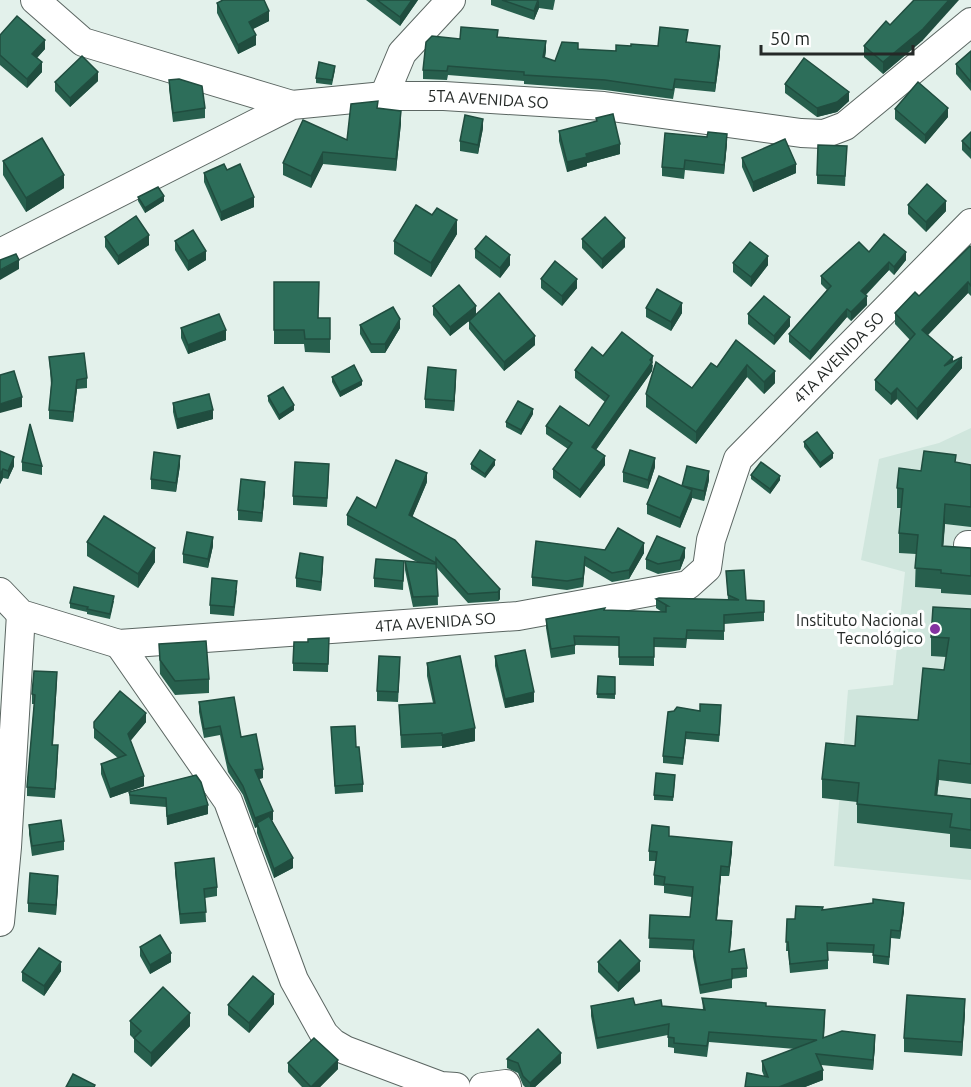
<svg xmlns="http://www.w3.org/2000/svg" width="971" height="1087" font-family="Ubuntu,sans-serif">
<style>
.built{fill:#d0e6dd}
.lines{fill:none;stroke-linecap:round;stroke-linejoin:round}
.minor-casing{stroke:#5b6662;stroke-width:30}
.minor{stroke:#fff;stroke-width:28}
.wall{fill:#275f4d}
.shaded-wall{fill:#204d3f}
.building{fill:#2d6e5a;stroke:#204d3f;stroke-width:1.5}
.poi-dot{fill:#8432a1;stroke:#fff;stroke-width:2}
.labels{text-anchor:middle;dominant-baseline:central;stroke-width:6;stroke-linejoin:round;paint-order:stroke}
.street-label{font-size:16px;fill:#242927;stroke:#fff}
.poi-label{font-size:16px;fill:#242927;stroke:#fff;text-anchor:end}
</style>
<rect width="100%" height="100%" fill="#e3f1eb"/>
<!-- built -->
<polygon class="built" points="971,428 971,880 834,866 848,690 893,685 905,572 861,560 879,459 939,443"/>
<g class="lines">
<defs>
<g id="minor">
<polyline points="35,0 83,42 292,105"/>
<polyline points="384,96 402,53 451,0"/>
<path id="s1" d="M0 253 292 105 384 96H444L604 106 801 133 824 134 845 126 971 22"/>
<polyline points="968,545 971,545"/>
<path id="s2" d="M0 592 21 614 119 644 518 616 688 585 707 568 711 540 738 459 971 223"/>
<polyline points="119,644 228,801 294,980 324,1034 333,1043 345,1050 441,1086 456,1087"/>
<polyline points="0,922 7,847 21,614"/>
<polyline points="483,1087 506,1084 507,1087"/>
</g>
</defs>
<!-- minor casing -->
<use href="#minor" class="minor-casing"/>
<!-- minor -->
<use href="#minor" class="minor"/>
</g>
<!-- wall -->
<g class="wall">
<polygon points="366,0 418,0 400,26"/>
<polygon points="491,0 555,0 553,10 539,8 534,20 491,5"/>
<polygon points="217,3 269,21 253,29 256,45 238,54 217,13"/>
<polygon points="890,25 923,40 883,74 864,57 864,46"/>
<polygon points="0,35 45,49 37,58 42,72 27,88 0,65"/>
<polygon points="498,37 546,50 545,58 555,61 578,49 616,51 631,46 658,46 687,42 720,55 715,92 675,88 673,99 605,90 524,84 524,81 448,75 447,80 423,79 423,70 460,39"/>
<polygon points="971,51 971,91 956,74 956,64"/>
<polygon points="335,70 332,85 316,83 316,78"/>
<polygon points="169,80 205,108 205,118 173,122 169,89"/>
<polygon points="98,81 70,107 55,91 55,82"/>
<polygon points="785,84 849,101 837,112 817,117 785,93"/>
<polygon points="378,108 401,123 396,171 323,164 311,188 283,175 283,163 347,140"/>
<polygon points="895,109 948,117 925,144 895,119"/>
<polygon points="596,118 620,154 587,163 587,166 567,172 559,141 559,131 596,122"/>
<polygon points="483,128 478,154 460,151 460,141"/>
<polygon points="971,132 971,159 962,150 962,141"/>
<polygon points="727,143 724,174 685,170 684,179 662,176 662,167"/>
<polygon points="847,146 845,186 817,184 817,175"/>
<polygon points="742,158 796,173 753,192 742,167"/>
<polygon points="3,161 64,188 26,212 3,175"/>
<polygon points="204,173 254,207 221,221 204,182"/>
<polygon points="138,197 164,201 145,213 138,201"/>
<polygon points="908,205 946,211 926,232 908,214"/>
<polygon points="457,234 431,277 394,254 394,241"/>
<polygon points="105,237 149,245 118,265 105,247"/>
<polygon points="582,239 625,247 602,269 582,248"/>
<polygon points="175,241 206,260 188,271 175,250"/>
<polygon points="971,247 971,296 968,293 928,335 953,361 962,368 917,420 897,399 891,405 875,390 875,380 910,340 895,324 895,313 919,296"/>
<polygon points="475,249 510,265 500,278 475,258"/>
<polygon points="869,252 906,260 894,275 889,270 866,295 867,305 851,321 847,317 810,360 789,342 789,334 827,290 821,284 821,276"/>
<polygon points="733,263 768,265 751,287 733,272"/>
<polygon points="541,279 577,288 562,306 541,288"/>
<polygon points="274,282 319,318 330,318 330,353 305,352 304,344 274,344"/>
<polygon points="433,306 476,314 535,345 504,371 469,329 469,321 450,336 433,315"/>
<polygon points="646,308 682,313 671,331 646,317"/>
<polygon points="748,314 790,326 774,345 748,324"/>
<polygon points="360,325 400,328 385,353 371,353 360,334"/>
<polygon points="181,328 226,340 188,354 181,338"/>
<polygon points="736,340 775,383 764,394 747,377 696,444 646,407 646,394 692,388 717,367"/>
<polygon points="603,356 653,365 652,371 596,450 605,465 580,498 553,478 553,469 568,449 546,434 546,426 589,426 605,402 575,378 575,370"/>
<polygon points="49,357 87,378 87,388 77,389 73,422 49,419 49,410 51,385"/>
<polygon points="332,377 362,385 340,397 332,382"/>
<polygon points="456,379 454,411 425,408 425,399"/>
<polygon points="268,396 294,410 279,420 268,401"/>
<polygon points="173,403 213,419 177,429 173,412"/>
<polygon points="533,414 521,435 506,427 506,422"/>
<polygon points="804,442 833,458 820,468 804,447"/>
<polygon points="0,451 14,466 8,479 3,478 0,484"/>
<polygon points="22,462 42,466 42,475 22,471"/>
<polygon points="956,462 971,465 971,527 945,524 943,546 971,548 971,595 941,593 941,589 915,587 916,554 899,553 899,533 901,508 897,508 897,488 921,471"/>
<polygon points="471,464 495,465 485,478 471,469"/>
<polygon points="180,465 176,492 151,489 151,479"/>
<polygon points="655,467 648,489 623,482 623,472"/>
<polygon points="329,474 327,507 293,505 293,496"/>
<polygon points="751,475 780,480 770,494 751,479"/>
<polygon points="709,480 704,501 692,498 680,528 647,514 647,504 682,486"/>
<polygon points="427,482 412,517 500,589 500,599 498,601 468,603 437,568 438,605 413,607 405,570 405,561 417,562 347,525 347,515 376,508"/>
<polygon points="265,491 262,522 238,520 238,510"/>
<polygon points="87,542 155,562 138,588 87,556"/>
<polygon points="213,546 208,568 183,563 183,554"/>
<polygon points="605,550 644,553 629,579 612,582 585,566 583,587 567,590 532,586 532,577"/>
<polygon points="685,557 680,570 658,574 646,569 646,559"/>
<polygon points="404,561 403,590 374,587 374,578"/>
<polygon points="323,566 321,591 296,587 296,578"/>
<polygon points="726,571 746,600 764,601 764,621 724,624 724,640 687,639 686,648 654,647 654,666 619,665 619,646 575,645 575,654 551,658 546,628 546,619 604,610 662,612 656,608 656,599 728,600"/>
<polygon points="237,590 234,616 210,614 210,605"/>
<polygon points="114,601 110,619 87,614 87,612 70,608 70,603"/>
<polygon points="971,609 971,784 939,780 937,795 971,799 971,849 950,847 950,834 857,823 857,802 822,798 822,779 855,746 918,720 944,670 946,657 931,656 931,637"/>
<polygon points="329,638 328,672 293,671 293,663 308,642"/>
<polygon points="159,644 209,679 209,693 175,695 160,674"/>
<polygon points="495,656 534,702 505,708 495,666"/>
<polygon points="427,663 475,741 442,748 442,746 401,748 399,705 433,703 427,676"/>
<polygon points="400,667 398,702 377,701 377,691"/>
<polygon points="598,676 615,677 615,699 597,698"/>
<polygon points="57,682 53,745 58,755 55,798 27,796 27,787 34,704 32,704 32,694"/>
<polygon points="199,702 241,737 263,778 258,779 273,820 272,820 293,868 274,878 257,833 257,827 255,828 243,795 228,772 220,735 204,738 199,712"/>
<polygon points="700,711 721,713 719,742 686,739 683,765 663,763 663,756"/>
<polygon points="94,722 146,722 130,741 144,786 110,798 101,774 101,764 118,758 94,738"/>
<polygon points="331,727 356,747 363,784 363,792 335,794"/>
<polygon points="196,775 208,814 167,825 166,807 130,804 129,792"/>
<polygon points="675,780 673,801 654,800 654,795"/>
<polygon points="29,825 64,841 64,850 32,856 29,834"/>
<polygon points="669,836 732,851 729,876 721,876 717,920 732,931 730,952 747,968 747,977 732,979 732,988 700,994 693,957 693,950 649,948 650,915 690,917 692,897 664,893 664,886 654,885 654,875 656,861 649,861 649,851"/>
<polygon points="175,863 217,887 217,896 205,898 206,922 180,924 175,872"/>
<polygon points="58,885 56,915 28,912 28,903"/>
<polygon points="822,910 904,911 900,939 891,938 889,965 873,963 873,953 828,951 828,969 790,973 788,951 786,951 787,919 795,919"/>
<polygon points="140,947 171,962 150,974 140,956"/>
<polygon points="598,962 640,971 618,992 598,972"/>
<polygon points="61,971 44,996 22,981 22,972"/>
<polygon points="702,998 766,1006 825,1020 824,1038 875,1045 873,1070 821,1065 823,1080 805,1087 745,1087 764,1076 762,1071 762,1061 795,1049 709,1042 707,1057 674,1053 674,1048 668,1047 668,1035 597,1049 591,1016 591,1006 635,1005 662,1006 703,1010"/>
<polygon points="274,1004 249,1033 228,1015 228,1005"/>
<polygon points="965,1013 962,1056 904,1052 904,1038"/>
<polygon points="130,1021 190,1026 151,1067 134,1052 134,1039 130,1035"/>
<polygon points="507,1059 561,1063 535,1087 525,1087 523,1085 518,1073 507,1068"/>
<polygon points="288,1063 338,1069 320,1087 302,1087 288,1072"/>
</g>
<!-- shaded-wall -->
<g class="shaded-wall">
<polygon points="412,0 418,0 400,26 400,17"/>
<polygon points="539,0 539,8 534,20 534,11"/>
<polygon points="949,0 959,0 923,40 883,74 883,62"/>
<polygon points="269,11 269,21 249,31 249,22"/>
<polygon points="256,35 256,45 238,54 238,45"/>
<polygon points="45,40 45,49 32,63 32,54"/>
<polygon points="546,41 546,50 543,67 543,57"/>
<polygon points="720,46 720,55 715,92 715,83"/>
<polygon points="42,62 42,72 27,88 27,79"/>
<polygon points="98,72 98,81 70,107 70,98"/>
<polygon points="849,92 849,101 837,112 817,117 817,108"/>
<polygon points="948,108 948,117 925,144 925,135"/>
<polygon points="401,111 401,123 396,171 396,159"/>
<polygon points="483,119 483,128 478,154 478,145"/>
<polygon points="727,134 727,143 724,174 724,165"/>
<polygon points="620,144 620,154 587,163 587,166 567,172 567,162 586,154"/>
<polygon points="323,152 323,164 311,188 311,176"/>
<polygon points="796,164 796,173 753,192 753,182"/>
<polygon points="64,175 64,188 26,212 26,198"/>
<polygon points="164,196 164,201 145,213 145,208"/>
<polygon points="254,197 254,207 221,221 221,212"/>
<polygon points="946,201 946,211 926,232 926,222"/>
<polygon points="457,220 457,234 431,277 431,263"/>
<polygon points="149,235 149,245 118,265 118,256"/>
<polygon points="625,238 625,247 602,269 602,259"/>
<polygon points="206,251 206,260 188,271 188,261"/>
<polygon points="906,252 906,260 894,275 894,267"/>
<polygon points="510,255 510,265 500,278 500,268"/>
<polygon points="768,256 768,265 751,287 751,277"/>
<polygon points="19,260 19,269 0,280 0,270"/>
<polygon points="889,262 889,270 861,299 861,291"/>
<polygon points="577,279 577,288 562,306 562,296"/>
<polygon points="968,282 968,293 922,341 922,330"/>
<polygon points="867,296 867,305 851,321 851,312"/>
<polygon points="682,303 682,313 671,331 671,322"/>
<polygon points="476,306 476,315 450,336 450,327"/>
<polygon points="847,309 847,317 810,360 810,352"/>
<polygon points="790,317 790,326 774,345 774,336"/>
<polygon points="400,319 400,328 385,353 385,344"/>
<polygon points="226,330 226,340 188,354 188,345"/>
<polygon points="535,336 535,345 504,371 504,362"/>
<polygon points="653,356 652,371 592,455 592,447"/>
<polygon points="953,357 953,368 962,357 962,368 917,420 917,409 944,366"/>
<polygon points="747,365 747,377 696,444 696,432"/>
<polygon points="456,370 456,379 454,411 454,401"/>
<polygon points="775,371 775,383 764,394 764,382"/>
<polygon points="77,380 77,389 73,422 73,412"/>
<polygon points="362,381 362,385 340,397 340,392"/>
<polygon points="897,388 897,399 891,405 891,394"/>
<polygon points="22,397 22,407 0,413 0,404"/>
<polygon points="294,405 294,410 279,420 279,415"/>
<polygon points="533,409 533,414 521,435 521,430"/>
<polygon points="213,410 213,419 177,429 177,419"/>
<polygon points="833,453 833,458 820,468 820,463"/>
<polygon points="180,456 180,465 176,492 176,483"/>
<polygon points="605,456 605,465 580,498 580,490"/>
<polygon points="14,457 14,466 8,479 8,471"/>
<polygon points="655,458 655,467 648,489 648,480"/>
<polygon points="495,460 495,465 485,478 485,474"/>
<polygon points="3,469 3,478 0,484 0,475"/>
<polygon points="709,471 709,480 704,501 704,491"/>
<polygon points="427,473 427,482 409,525 409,515"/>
<polygon points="780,476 780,480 770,494 770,489"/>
<polygon points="265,482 265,491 262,522 262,513"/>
<polygon points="692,490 692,499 680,528 680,518"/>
<polygon points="945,504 945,524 942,565 942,546"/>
<polygon points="213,537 213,546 208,568 208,559"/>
<polygon points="644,543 644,553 629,579 629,570"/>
<polygon points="155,548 155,562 138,588 138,574"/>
<polygon points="685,548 685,557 680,570 680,560"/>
<polygon points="323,557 323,566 321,591 321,582"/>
<polygon points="585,557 585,566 583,587 583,578"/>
<polygon points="500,589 500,599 498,601 498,592"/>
<polygon points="534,692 534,702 505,708 505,699"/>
<polygon points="146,713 146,722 128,744 128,734"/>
<polygon points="475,728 475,741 442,748 442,735"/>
<polygon points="939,760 939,780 935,814 935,795"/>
<polygon points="263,769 263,778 255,780 255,770"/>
<polygon points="144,776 144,786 110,798 110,789"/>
<polygon points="208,805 208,814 167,825 167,816"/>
<polygon points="273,811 273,820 258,826 257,823 257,827 255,828 255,818"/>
<polygon points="732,842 732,851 729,876 729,867"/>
<polygon points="293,858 293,868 274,878 274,869"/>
<polygon points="721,866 721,876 716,929 716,920"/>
<polygon points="58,876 58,885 56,915 56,905"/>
<polygon points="904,903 904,911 900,939 900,931"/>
<polygon points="171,953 171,962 150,974 150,965"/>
<polygon points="640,961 640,971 618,992 618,983"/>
<polygon points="61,962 61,971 44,996 44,986"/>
<polygon points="274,994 274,1004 249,1033 249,1023"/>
<polygon points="965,999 965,1013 962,1056 962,1042"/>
<polygon points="190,1013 190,1026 151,1067 151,1053"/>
<polygon points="875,1035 875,1045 873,1070 873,1060"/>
<polygon points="561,1053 561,1063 535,1087 530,1087 530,1083"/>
<polygon points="338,1060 338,1069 320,1087 311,1087"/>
<polygon points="823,1070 823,1080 805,1087 779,1087"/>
</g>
<!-- building -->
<g class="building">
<polygon points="223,0 264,0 269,11 249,22 256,35 238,45 217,3"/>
<polygon points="377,0 412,0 400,17"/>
<polygon points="502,0 538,0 534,11"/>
<polygon points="914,0 949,0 923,29 883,62 864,46 886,21 890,25"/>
<polygon points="17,16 45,40 32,54 42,62 27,79 0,55 0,35"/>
<polygon points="461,27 498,30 497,37 546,41 543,57 555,61 562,42 578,43 578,49 616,51 616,45 631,46 631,44 658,46 660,27 688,30 686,42 720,46 715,83 675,79 673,90 605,80 524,75 524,72 448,66 447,71 423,70 426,42 432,36 460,39"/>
<polygon points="971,51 971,82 956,64"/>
<polygon points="82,56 98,72 70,98 55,82"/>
<polygon points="804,58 849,92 837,102 817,108 785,84"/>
<polygon points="319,62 335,66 332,80 316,78"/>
<polygon points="179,79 202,86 205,108 173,113 169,80"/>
<polygon points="918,82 948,108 925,135 895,109"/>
<polygon points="378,101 377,108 401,111 396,159 323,152 311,176 283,163 303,120 347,140 351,104"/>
<polygon points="613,114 620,144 586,154 587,157 567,162 559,131 597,121 596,118"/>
<polygon points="465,115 483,119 478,145 460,141"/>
<polygon points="708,132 727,134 724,165 685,160 684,169 662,167 665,133 707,137"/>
<polygon points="971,132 971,150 962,141"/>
<polygon points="42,138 64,175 26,198 3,161"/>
<polygon points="785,139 796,164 753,182 742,158"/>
<polygon points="818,145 847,146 845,176 817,175"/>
<polygon points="224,164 227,170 240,164 254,197 221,212 204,173"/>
<polygon points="927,184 946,201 926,222 908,205"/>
<polygon points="158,187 164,196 145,208 138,197"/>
<polygon points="416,205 432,215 437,208 457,220 431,263 394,241"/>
<polygon points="136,216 149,235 118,256 105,237"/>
<polygon points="605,217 625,238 602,259 582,239"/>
<polygon points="193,230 206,251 188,261 175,241"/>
<polygon points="884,234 906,252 894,267 889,262 861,291 867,296 851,312 847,309 810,352 789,334 831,286 821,276 859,242 869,252"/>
<polygon points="486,236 510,255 500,268 475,249"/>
<polygon points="750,242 768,256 751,277 733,263"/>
<polygon points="970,246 971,247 971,286 968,282 922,330 953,357 944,366 962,357 917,409 897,388 891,394 875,380 915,334 895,313 915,292 919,296"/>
<polygon points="16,254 19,260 0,270 0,260"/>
<polygon points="555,261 577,279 562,296 541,279"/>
<polygon points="274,282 319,282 318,318 330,318 330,339 305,339 304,330 274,330"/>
<polygon points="459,285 476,306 450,327 433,306"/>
<polygon points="657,289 682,303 671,322 646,308"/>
<polygon points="499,293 535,336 504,362 469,321"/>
<polygon points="764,296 790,317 774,336 748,314"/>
<polygon points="393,307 400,319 385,344 371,344 360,325"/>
<polygon points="219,314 226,330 188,345 181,328"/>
<polygon points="622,332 653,356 650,360 652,362 592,447 605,456 580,490 553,469 572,443 546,426 560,406 589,426 609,396 575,370 592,347 603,356"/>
<polygon points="736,340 775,371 764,382 747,365 696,432 646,394 656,362 692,388 711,363 717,367"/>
<polygon points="84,353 87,378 77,380 73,412 49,410 52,380 49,357"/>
<polygon points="354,365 362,381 340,392 332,377"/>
<polygon points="428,367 456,370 454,401 425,399"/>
<polygon points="14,371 22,397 0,404 0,375"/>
<polygon points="283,387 294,405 279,415 268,396"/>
<polygon points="209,394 213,410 177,419 173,403"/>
<polygon points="518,401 533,409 521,430 506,422"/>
<polygon points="30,424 42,466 22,462"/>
<polygon points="817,432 833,453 820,463 804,442"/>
<polygon points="480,450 495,460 485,474 471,464"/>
<polygon points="630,450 655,458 648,480 623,472"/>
<polygon points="0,451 14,457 8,471 3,469 0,475"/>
<polygon points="924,451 956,455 955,462 971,465 971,507 945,504 942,546 971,548 971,576 941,573 941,570 915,568 918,535 899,533 903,489 897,488 899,468 921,471"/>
<polygon points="154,452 180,456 176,483 151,479"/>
<polygon points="396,460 427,473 409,515 455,540 500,589 498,592 468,594 436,558 436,563 347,515 357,497 376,508"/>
<polygon points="295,462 329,464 327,498 293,496"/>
<polygon points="761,462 780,476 770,489 751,475"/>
<polygon points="687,466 709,471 704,491 683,486 692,490 680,518 647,504 659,476 682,486"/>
<polygon points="241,479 265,482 262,513 238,510"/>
<polygon points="104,516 155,548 138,574 87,542"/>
<polygon points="618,528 644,543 629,570 612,573 585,557 583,578 567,581 532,577 536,541 605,550"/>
<polygon points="187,532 213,537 208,559 183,554"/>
<polygon points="657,536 685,548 680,560 658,564 646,559"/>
<polygon points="300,553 323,557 321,582 296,578"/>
<polygon points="376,559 404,561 403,581 374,578"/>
<polygon points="405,561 436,564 438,596 413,597"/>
<polygon points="744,570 746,600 764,601 764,612 724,615 724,631 687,630 686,639 654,638 654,657 619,657 619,637 574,636 575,645 551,649 546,619 605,608 604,610 666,612 666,606 668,606 656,599 659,598 739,600 728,595 726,571"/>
<polygon points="212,578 237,581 234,607 210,605"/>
<polygon points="74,587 114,596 110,614 87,609 88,607 70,603"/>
<polygon points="933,607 971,609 971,764 939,760 935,795 971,799 971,830 950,827 952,814 857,804 859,783 822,779 826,743 855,746 857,716 918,720 923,668 944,670 949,638 931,637"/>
<polygon points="329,638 328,664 293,663 294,642 308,642 308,639"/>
<polygon points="206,641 209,679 175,681 160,660 159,644"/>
<polygon points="525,650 534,692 505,699 495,656"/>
<polygon points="379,656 400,657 398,692 377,691"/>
<polygon points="460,656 475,728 442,735 442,733 401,735 399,705 435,703 427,663"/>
<polygon points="34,671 57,672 52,745 58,745 55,789 27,787 35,695 32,694"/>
<polygon points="598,676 615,677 615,694 597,694"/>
<polygon points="120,691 146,713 128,734 144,776 110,789 101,764 126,755 94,728 94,722"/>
<polygon points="234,697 241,737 256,734 263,769 255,770 273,811 255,818 243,786 228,762 220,726 204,729 199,702"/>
<polygon points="700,704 721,705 719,735 686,732 683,758 663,756 668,712 674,711 677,707 700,711"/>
<polygon points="355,726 356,747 359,747 363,784 335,786 331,727"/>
<polygon points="656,773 675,775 673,797 654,795"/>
<polygon points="196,775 201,782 208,805 167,816 166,798 130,795 129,792"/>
<polygon points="269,816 293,858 274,869 257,823"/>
<polygon points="61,820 64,841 32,846 29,825"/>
<polygon points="652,825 669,827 669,836 732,842 729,867 721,866 716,920 732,921 729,952 744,949 747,968 732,969 732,979 700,985 693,948 694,940 649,938 650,915 690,917 693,887 664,884 665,877 654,875 657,852 649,851"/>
<polygon points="214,858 217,887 204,889 206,912 180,914 175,863"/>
<polygon points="30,873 58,876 56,905 28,903"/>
<polygon points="873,899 904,903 900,931 891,930 889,957 873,955 874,945 827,943 828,960 790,964 788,942 786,942 787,919 795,919 796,906 823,907 822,910 873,903"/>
<polygon points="160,935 171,953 150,965 140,947"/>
<polygon points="620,940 640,961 618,983 598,962"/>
<polygon points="39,948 61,962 44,986 22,972"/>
<polygon points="253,976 274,994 249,1023 228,1005"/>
<polygon points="163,987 190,1013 151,1053 134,1038 141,1031 130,1021"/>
<polygon points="907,995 965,999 962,1042 904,1038"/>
<polygon points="633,998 635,1005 661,1000 662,1006 705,1010 702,998 766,1003 766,1006 825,1010 823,1038 842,1031 875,1035 873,1060 816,1054 823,1070 779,1087 745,1087 747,1073 768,1077 762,1061 817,1040 709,1032 707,1046 674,1043 674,1038 668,1037 669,1024 597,1038 591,1006"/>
<polygon points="538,1029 561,1053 530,1083 523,1076 518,1063 507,1059"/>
<polygon points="314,1038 338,1060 311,1087 288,1063"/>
<polygon points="73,1074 95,1085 94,1087 66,1087"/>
</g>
<!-- markers -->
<circle class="poi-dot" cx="935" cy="629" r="6"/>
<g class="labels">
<!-- street labels -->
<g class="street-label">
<text stroke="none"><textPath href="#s1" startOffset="524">5TA AVENIDA SO</textPath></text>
<text stroke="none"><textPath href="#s2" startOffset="988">4TA AVENIDA SO</textPath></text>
<text stroke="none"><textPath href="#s2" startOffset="450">4TA AVENIDA SO</textPath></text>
</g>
<!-- poi labels -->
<g class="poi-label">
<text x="923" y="620">Instituto Nacional<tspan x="923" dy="18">Tecnológico</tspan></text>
</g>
</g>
<!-- scale -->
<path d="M761 45v9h152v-9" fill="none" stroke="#242927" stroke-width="3"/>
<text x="770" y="45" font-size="18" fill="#242927" stroke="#ffffff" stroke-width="4.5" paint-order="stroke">50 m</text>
</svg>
